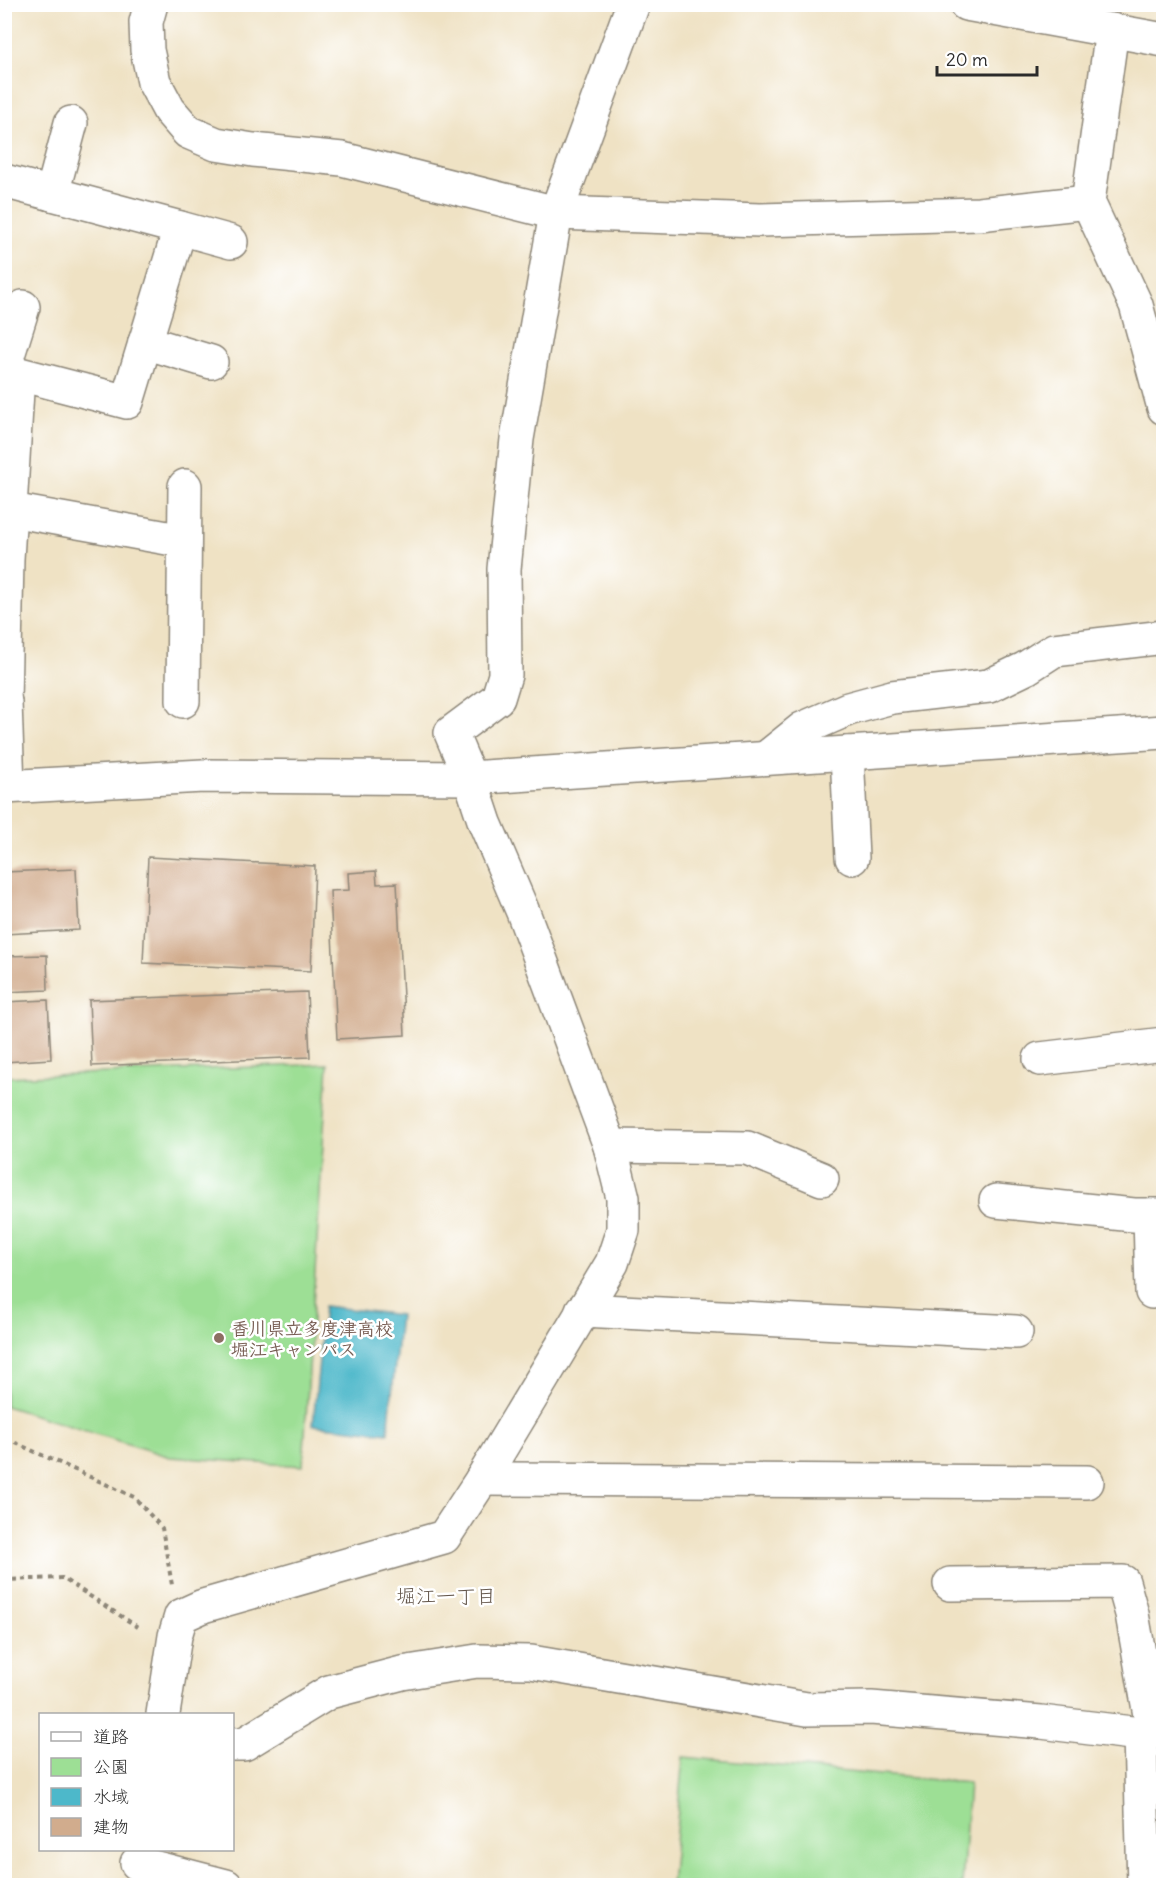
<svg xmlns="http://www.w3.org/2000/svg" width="1168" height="1890" font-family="Delius,'Klee One',sans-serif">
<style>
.green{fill:#9ddf95;stroke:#648560;stroke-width:1.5}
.water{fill:#4db8ca;stroke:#3c727a;stroke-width:1.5}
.building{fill:#d1ac8d}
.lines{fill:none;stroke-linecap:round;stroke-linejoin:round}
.minor-casing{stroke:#8d8678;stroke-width:36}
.path{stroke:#8d8678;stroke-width:4;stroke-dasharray:4.5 4.5;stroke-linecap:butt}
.minor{stroke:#fff;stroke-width:33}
.education-dot{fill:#8d6e63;stroke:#fff;stroke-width:2}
.labels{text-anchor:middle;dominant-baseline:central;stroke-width:5;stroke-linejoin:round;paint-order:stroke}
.education-label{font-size:18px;font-weight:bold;fill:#785e54;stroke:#fff;text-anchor:start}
.neighbourhood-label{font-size:20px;fill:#65584d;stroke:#fff}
</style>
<rect width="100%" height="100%" fill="#fff"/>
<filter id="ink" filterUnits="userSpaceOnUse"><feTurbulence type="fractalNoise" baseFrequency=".0167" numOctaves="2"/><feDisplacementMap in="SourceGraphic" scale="12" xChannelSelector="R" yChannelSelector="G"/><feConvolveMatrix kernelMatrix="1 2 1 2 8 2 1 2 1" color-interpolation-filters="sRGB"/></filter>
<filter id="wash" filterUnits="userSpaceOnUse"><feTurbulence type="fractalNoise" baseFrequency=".008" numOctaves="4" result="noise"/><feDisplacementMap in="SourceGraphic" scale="24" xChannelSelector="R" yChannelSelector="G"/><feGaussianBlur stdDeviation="1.35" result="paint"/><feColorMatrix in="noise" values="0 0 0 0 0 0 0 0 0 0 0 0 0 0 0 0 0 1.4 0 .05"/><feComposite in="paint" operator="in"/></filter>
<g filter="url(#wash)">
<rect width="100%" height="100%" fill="#efe2c4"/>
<!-- green -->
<g class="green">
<polygon points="328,1064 303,1466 170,1457 5,1406 5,1077"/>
<polygon points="683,1757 969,1783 962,1885 671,1885"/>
</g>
<!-- water -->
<polygon class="water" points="324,1306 400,1315 388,1433 313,1425"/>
<g id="blocks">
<!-- building -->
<g class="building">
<polygon points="148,857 315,866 311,971 143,963"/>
<polygon points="76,869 79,930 4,934 4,872"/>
<polygon points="376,871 377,884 397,883 405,1035 337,1039 330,891 349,890 348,873"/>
<polygon points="47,955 48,990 4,992 4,956"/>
<polygon points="307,992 310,1057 92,1066 89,1000"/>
<polygon points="48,1000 51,1059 4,1062 4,1002"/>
</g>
</g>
</g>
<g filter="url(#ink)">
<use href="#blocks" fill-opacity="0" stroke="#8d8678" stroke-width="1.5"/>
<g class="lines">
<defs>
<g id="minor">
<polyline points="151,4 146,22 147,50 154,82 169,110 188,132 216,144 253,150 342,159 556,213 760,220 979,214 1088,202"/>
<polyline points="966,4 1164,40"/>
<polyline points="1112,30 1088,202 1136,305 1164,408"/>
<polyline points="4,181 180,228 127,402 4,370"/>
<polyline points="52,194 71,123"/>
<polyline points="180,228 231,242"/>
<polyline points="145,342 211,362"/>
<polyline points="4,368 23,307"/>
<polyline points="11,510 184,541"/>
<polyline points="183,701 185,486"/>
<polyline points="4,702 7,559 18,374"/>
<polyline points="5,702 8,787"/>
<polyline points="847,753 852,858"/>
<polyline points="766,758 802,729 848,709 892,697 989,686 1026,668 1054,650 1164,637"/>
<polyline points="4,787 203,776 470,778 1164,732"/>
<polyline points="1040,1059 1164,1044"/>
<polyline points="610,1146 747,1148 822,1179"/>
<polyline points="996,1201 1134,1215 1164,1215"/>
<polyline points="1150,1215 1152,1292"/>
<polyline points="582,1310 1016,1332"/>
<polyline points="482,1479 1087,1482"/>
<polyline points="950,1584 1123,1582 1132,1614 1153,1732 1140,1734 1144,1886"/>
<polyline points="163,1714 175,1636 181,1616 203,1606 444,1537 482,1479 612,1263 623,1230 623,1198 610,1146 523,912 485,823 470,778 451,733 498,698 505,675 504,569 517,439 556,213 633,4"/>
<polyline points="232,1744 244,1744 329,1692 402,1673 477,1661 531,1662 807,1709 871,1708 1041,1722 1140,1734"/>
<polyline points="137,1863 226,1886"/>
</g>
</defs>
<!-- minor casing -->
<use href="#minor" class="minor-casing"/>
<!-- path -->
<g class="path">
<polyline points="7,1439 134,1497 162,1528 172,1585"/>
<polyline points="4,1580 62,1578 141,1629"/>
</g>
<!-- minor -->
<use href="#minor" class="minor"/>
</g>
</g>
<!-- markers -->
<circle class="education-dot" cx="219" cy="1338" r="6"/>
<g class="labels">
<!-- education labels -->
<g class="education-label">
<text x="231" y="1328">香川県立多度津高校<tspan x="231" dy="21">堀江キャンパス</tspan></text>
</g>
<!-- neighbourhood labels -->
<g class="neighbourhood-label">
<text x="446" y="1595">堀江一丁目</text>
</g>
</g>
<!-- margin -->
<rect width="1168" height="1890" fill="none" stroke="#fff" stroke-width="24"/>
<!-- legend -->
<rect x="39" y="1713" width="195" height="138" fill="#ffffff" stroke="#aaaaaa" stroke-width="1.5"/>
<rect x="51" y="1732" width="30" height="9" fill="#ffffff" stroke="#aaaaaa" stroke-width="1.5"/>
<text x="93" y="1743" font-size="18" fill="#2b2b2b">道路</text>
<rect x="51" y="1758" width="30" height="18" fill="#9ddf95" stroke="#aaaaaa" stroke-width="1.5"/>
<text x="93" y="1773" font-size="18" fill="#2b2b2b">公園</text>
<rect x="51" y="1788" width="30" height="18" fill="#4db8ca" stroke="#aaaaaa" stroke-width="1.5"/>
<text x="93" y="1803" font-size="18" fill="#2b2b2b">水域</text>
<rect x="51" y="1818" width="30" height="18" fill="#d1ac8d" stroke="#aaaaaa" stroke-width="1.5"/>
<text x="93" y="1833" font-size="18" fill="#2b2b2b">建物</text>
<!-- scale -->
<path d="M937 66v9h100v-9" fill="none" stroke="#2b2b2b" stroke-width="3"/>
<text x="946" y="66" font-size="18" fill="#2b2b2b" stroke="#ffffff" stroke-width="4.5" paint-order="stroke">20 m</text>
</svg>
